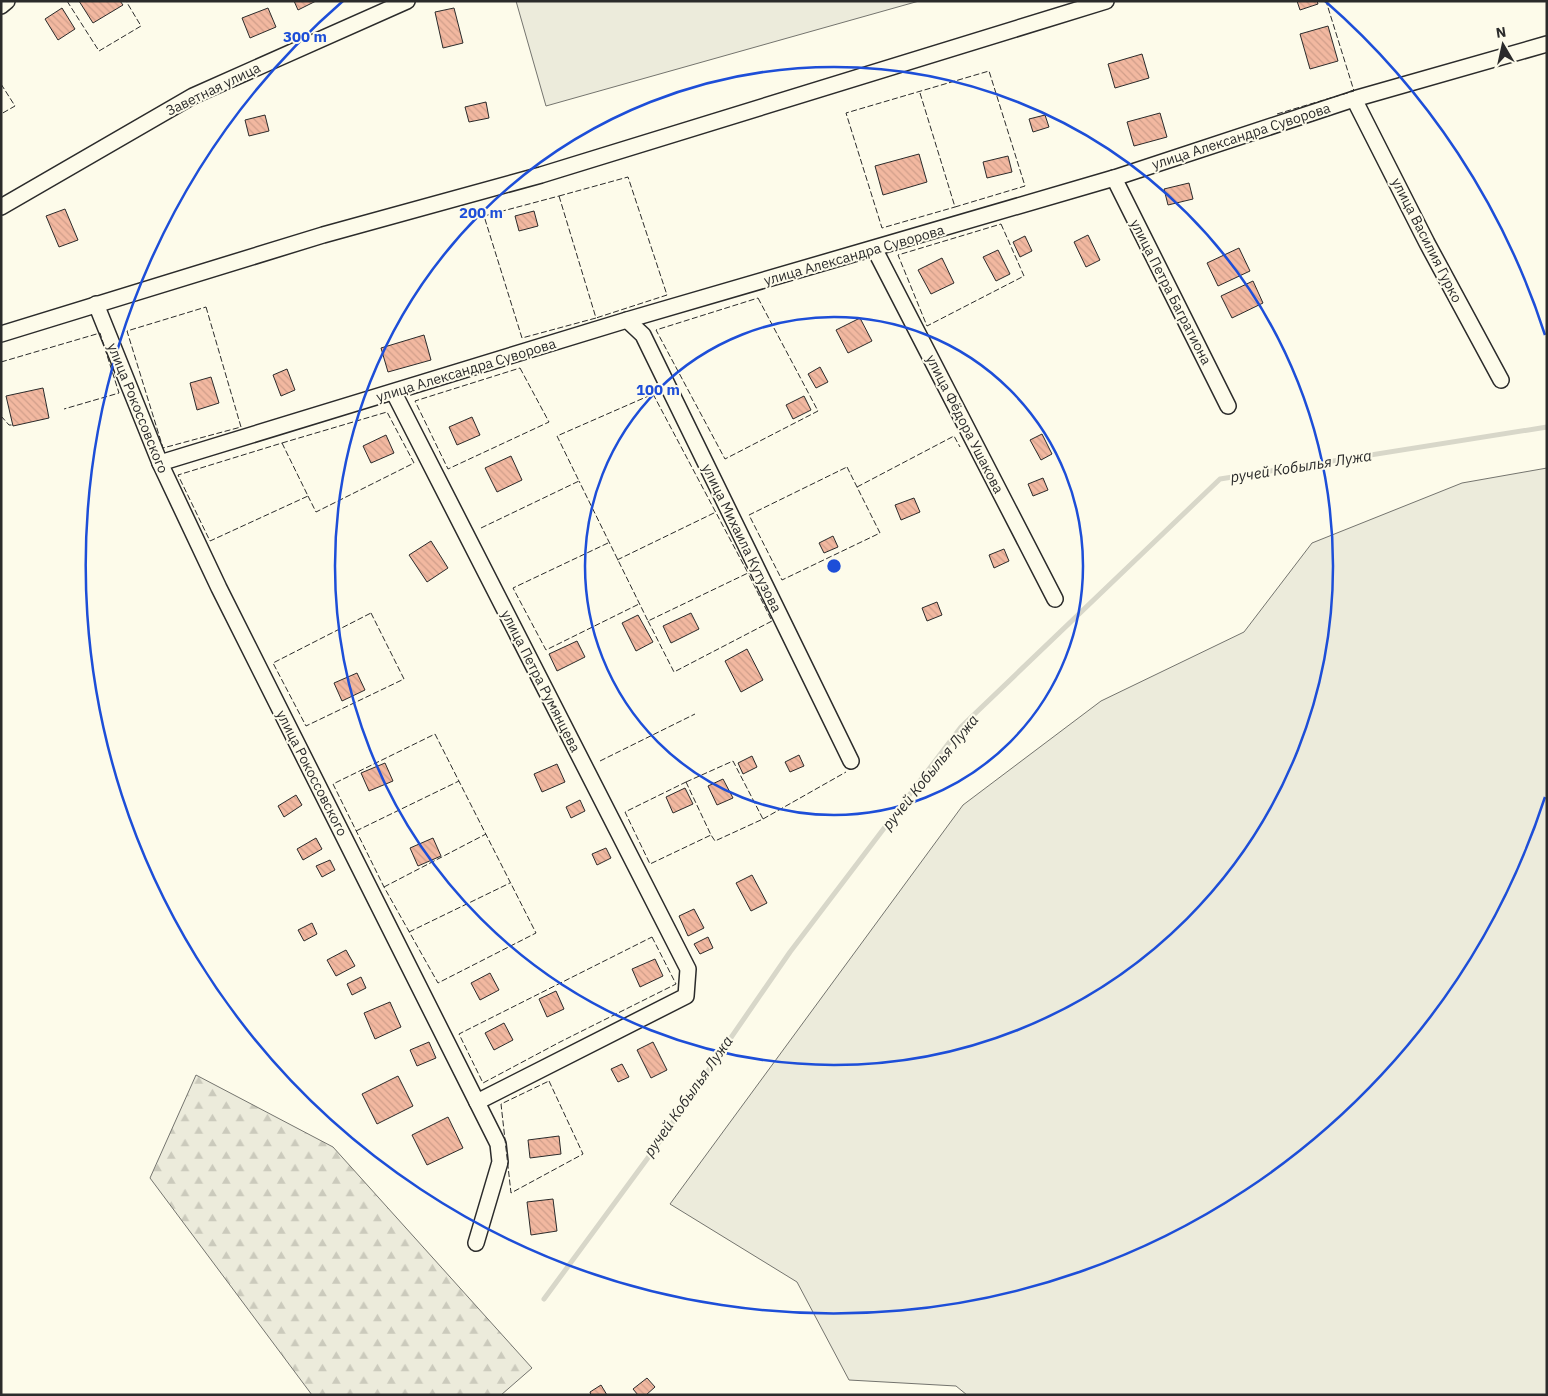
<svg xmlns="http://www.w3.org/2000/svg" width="1548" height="1396" font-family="'IBM Plex Sans',sans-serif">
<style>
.green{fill:#ecebdb;stroke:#74746e}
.forest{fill:url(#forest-firs);stroke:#74746e}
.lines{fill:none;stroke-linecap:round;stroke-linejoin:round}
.stream{stroke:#d8d7c9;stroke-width:5}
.building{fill:url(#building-back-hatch);stroke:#2b2b2b}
.minor-casing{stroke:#2b2b2b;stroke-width:18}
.minor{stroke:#fdfbea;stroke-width:15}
.fence{stroke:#2b2b2b;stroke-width:1;stroke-dasharray:6 2.5;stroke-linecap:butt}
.ring{fill:none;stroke:#1d4ed8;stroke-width:2.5}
.labels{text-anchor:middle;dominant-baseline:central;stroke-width:4;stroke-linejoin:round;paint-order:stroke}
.street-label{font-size:14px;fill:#2b2b2b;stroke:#fdfbea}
.water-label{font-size:15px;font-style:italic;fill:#2b2b2b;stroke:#fdfbea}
.centre{fill:#1d4ed8;stroke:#fdfbea;stroke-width:2.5}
.ring-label{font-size:15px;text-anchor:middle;font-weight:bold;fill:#1d4ed8;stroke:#fdfbea;stroke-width:4;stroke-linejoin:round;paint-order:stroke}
</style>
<defs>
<pattern id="forest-firs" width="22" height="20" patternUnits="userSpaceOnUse" patternTransform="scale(1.25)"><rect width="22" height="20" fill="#ecebdb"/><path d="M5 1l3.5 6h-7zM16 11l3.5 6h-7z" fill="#cbcabc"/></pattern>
<pattern id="building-back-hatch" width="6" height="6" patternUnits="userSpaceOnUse" patternTransform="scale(1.25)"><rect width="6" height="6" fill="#f2b8a0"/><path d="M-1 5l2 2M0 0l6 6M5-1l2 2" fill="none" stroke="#d09e8a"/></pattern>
</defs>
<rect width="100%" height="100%" fill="#fdfbea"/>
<!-- green -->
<g class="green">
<polygon points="516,1 919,1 546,106"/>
<polygon points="1547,468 1547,1395 967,1395 956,1386 849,1380 797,1282 670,1204 963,805 1101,701 1244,632 1312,543 1462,483"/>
</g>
<!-- forest -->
<polygon class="forest" points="196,1075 333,1147 532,1368 501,1395 312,1395 150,1178"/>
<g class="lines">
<!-- stream -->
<polyline class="stream" points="544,1299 650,1155 790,952 961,727 1220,479 1547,427"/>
</g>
<!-- building -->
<g class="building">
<polygon points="79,1 120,1 123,5 93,23"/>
<polygon points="294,1 316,1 298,10"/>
<polygon points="1297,1 1317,1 1318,4 1300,10"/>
<polygon points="62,8 75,29 58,40 45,19"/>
<polygon points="268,8 276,27 250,38 242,18"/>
<polygon points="454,8 463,43 443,48 435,12"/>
<polygon points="1328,26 1338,61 1310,69 1300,34"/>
<polygon points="1142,54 1149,78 1115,88 1108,64"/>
<polygon points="486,102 489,118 469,122 465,107"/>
<polygon points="1160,113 1167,137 1134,146 1127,122"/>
<polygon points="265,115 269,131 249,136 245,120"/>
<polygon points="1045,115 1049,127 1033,132 1029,119"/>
<polygon points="919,154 927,182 883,195 875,166"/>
<polygon points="1008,156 1012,172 987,178 983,162"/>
<polygon points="1189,183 1193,199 1168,205 1164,189"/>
<polygon points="65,209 78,240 59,247 46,216"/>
<polygon points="534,211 538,226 519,231 515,216"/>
<polygon points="1088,235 1100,260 1086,267 1074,242"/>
<polygon points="1025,236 1032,251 1020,257 1013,242"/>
<polygon points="1239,248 1250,271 1218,286 1207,263"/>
<polygon points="998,250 1010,274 996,281 983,257"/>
<polygon points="942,258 954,283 931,294 918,270"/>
<polygon points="1253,281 1263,303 1232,318 1221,296"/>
<polygon points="860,318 872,341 848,353 836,330"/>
<polygon points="424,335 431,360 388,372 381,348"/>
<polygon points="820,367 828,382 816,388 808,374"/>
<polygon points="287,369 295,390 281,396 273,375"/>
<polygon points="211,377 219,403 197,410 190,383"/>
<polygon points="43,388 49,418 13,426 6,396"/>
<polygon points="804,396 811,410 793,419 786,405"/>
<polygon points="472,417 480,435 457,445 449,427"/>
<polygon points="1042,434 1052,454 1041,460 1030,440"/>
<polygon points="386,435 394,453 371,463 363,446"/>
<polygon points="511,456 522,480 497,492 485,468"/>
<polygon points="1043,478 1048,490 1033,496 1028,484"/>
<polygon points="914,498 920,512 901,520 895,505"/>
<polygon points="833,536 838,547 824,553 819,543"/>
<polygon points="431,541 448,568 427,582 409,555"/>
<polygon points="1004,549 1009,561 994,568 989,555"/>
<polygon points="937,602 942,615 927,621 922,608"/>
<polygon points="691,613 699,629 671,643 663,626"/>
<polygon points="638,615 653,642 636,651 622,623"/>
<polygon points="577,641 585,657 557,671 549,654"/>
<polygon points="747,649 763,680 741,692 725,661"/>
<polygon points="357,673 365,690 342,701 334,683"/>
<polygon points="799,755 804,766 790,772 785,762"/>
<polygon points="752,756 757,767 743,774 738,763"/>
<polygon points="385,763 393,781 369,791 361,773"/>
<polygon points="557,764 565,782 542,792 534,774"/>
<polygon points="723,779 733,798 717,805 708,786"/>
<polygon points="685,788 693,804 673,813 666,797"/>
<polygon points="296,795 302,805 284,817 278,806"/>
<polygon points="580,800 585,811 571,818 566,807"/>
<polygon points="316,838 322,849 303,860 297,849"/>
<polygon points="433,838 441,856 418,866 410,848"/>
<polygon points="606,848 611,858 597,865 592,854"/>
<polygon points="330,860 335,870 322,877 316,866"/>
<polygon points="752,875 767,903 751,911 736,883"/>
<polygon points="694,909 704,928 688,936 679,916"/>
<polygon points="312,923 317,934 304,941 298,930"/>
<polygon points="708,937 713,948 700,954 694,944"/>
<polygon points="346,950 355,966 336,976 327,960"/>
<polygon points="655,959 663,976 640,987 632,969"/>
<polygon points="490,973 499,990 480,1000 471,983"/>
<polygon points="361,977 366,988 352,995 347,984"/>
<polygon points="556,991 564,1009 547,1017 539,999"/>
<polygon points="390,1002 401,1027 375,1039 364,1013"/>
<polygon points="504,1023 513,1040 494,1050 485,1033"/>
<polygon points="429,1042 436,1058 417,1066 410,1050"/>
<polygon points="653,1042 667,1070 651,1078 637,1050"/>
<polygon points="622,1064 629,1077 618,1082 611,1069"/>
<polygon points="398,1076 413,1106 377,1124 362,1094"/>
<polygon points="448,1117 463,1148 427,1165 412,1135"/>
<polygon points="559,1136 561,1154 530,1158 528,1140"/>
<polygon points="553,1199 557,1231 531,1235 527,1202"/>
<polygon points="647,1378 655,1387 646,1395 638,1395 633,1389"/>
<polygon points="601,1385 607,1395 591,1395 590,1392"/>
</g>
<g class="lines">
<defs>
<g id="minor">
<polyline points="1,6 7,1"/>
<polyline points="1354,99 1427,243 1501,380"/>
<polyline points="1114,178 1228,406"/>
<polyline points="1,207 193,96 407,1"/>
<polyline points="875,250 1055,599"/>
<polyline points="96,304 160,463 219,588 498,1144 500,1162 476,1243"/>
<polyline points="627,320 643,335 851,761"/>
<polyline points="1,334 323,235 541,175 1106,1"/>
<polyline points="394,393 688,969 686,996 477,1102"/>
<polyline points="160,463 627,320 1114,178 1354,99 1547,44"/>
</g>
</defs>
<!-- minor casing -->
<use href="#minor" class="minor-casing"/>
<!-- minor -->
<use href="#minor" class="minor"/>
<!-- fence -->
<g class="fence">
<polyline points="67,1 99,51 141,26 126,1"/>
<polyline points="1,84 15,106 1,114"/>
<polyline points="920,93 955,207 1025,186 989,71 846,113 882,228 955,207"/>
<polyline points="1277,114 1354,91 1326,1"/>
<polygon points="559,196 596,318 522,338 484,216"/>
<polyline points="559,196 628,177 667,295 596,318"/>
<polygon points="1001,224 1024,276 927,326 898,255"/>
<polygon points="758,298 818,411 725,459 656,330"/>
<polygon points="206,307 241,427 163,448 127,331"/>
<polyline points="1,362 100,333 119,393 64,409"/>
<polygon points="520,368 549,422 448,469 415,401"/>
<polyline points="1,416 9,425 14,425"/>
<polygon points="282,443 308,496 210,541 178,475"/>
<polyline points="282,443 387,412 414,463 316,512 308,496"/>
<polygon points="847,467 880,533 782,580 749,515"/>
<polyline points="857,487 954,436 960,447"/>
<polyline points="481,528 579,481 557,436 653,394 748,573 648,621 579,481"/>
<polyline points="608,543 513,588 546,650 639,604"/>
<polyline points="617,560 716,512"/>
<polygon points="371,613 404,679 306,726 273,663"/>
<polyline points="648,621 674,672 772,621 748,573"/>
<polygon points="435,734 536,933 438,983 384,887 333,784"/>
<polyline points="600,761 695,714"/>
<polygon points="686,782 711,835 650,864 625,812"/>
<polyline points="686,782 733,761 763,819 715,841 711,835"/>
<polyline points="763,819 846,772"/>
<polyline points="356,831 459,781"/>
<polyline points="384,887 486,834"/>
<polyline points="409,932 510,883"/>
<polygon points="652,937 676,984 560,1042 483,1083 459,1034"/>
<polygon points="549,1081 583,1154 511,1193 501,1104"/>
</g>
</g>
<!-- distance rings -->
<g class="ring">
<circle cx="834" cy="566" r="249"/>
<circle cx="834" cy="566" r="499"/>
<path d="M1545 797A748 748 0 1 1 343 1M1325 1A748 748 0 0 1 1545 335"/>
</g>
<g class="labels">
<!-- street labels -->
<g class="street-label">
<text transform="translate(213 89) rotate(-26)">Заветная улица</text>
<text transform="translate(1241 136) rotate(-18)">улица Александра Суворова</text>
<text transform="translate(1427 240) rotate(63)">улица Василия Гурко</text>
<text transform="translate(854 255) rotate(-16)">улица Александра Суворова</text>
<text transform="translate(1171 292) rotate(63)">улица Петра Багратиона</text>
<text transform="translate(466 370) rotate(-17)">улица Александра Суворова</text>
<text transform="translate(138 408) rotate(68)">улица Рокоссовского</text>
<text transform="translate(965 424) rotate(63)">улица Фёдора Ушакова</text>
<text transform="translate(742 538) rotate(64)">улица Михаила Кутузова</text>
<text transform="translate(541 681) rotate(63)">улица Петра Румянцева</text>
<text transform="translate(312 773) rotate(63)">улица Рокоссовского</text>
</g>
<!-- water labels -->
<g class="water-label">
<text transform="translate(1301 466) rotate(-9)">ручей Кобылья Лужа</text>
<text transform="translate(930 772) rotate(-51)">ручей Кобылья Лужа</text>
<text transform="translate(688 1096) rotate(-55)">ручей Кобылья Лужа</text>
</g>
</g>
<circle cx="834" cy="566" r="8" class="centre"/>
<g class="ring-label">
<text x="305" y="42">300 m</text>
<text x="481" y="218">200 m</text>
<text x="658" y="395">100 m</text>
</g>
<!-- border -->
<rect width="1548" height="1396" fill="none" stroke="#2b2b2b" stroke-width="5"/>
<!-- north arrow -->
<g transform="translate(1503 45) rotate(351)" stroke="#fdfbea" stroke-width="4" paint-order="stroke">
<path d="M0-4L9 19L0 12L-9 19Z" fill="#2b2b2b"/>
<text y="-8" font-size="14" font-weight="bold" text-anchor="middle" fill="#2b2b2b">N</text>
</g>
</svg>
